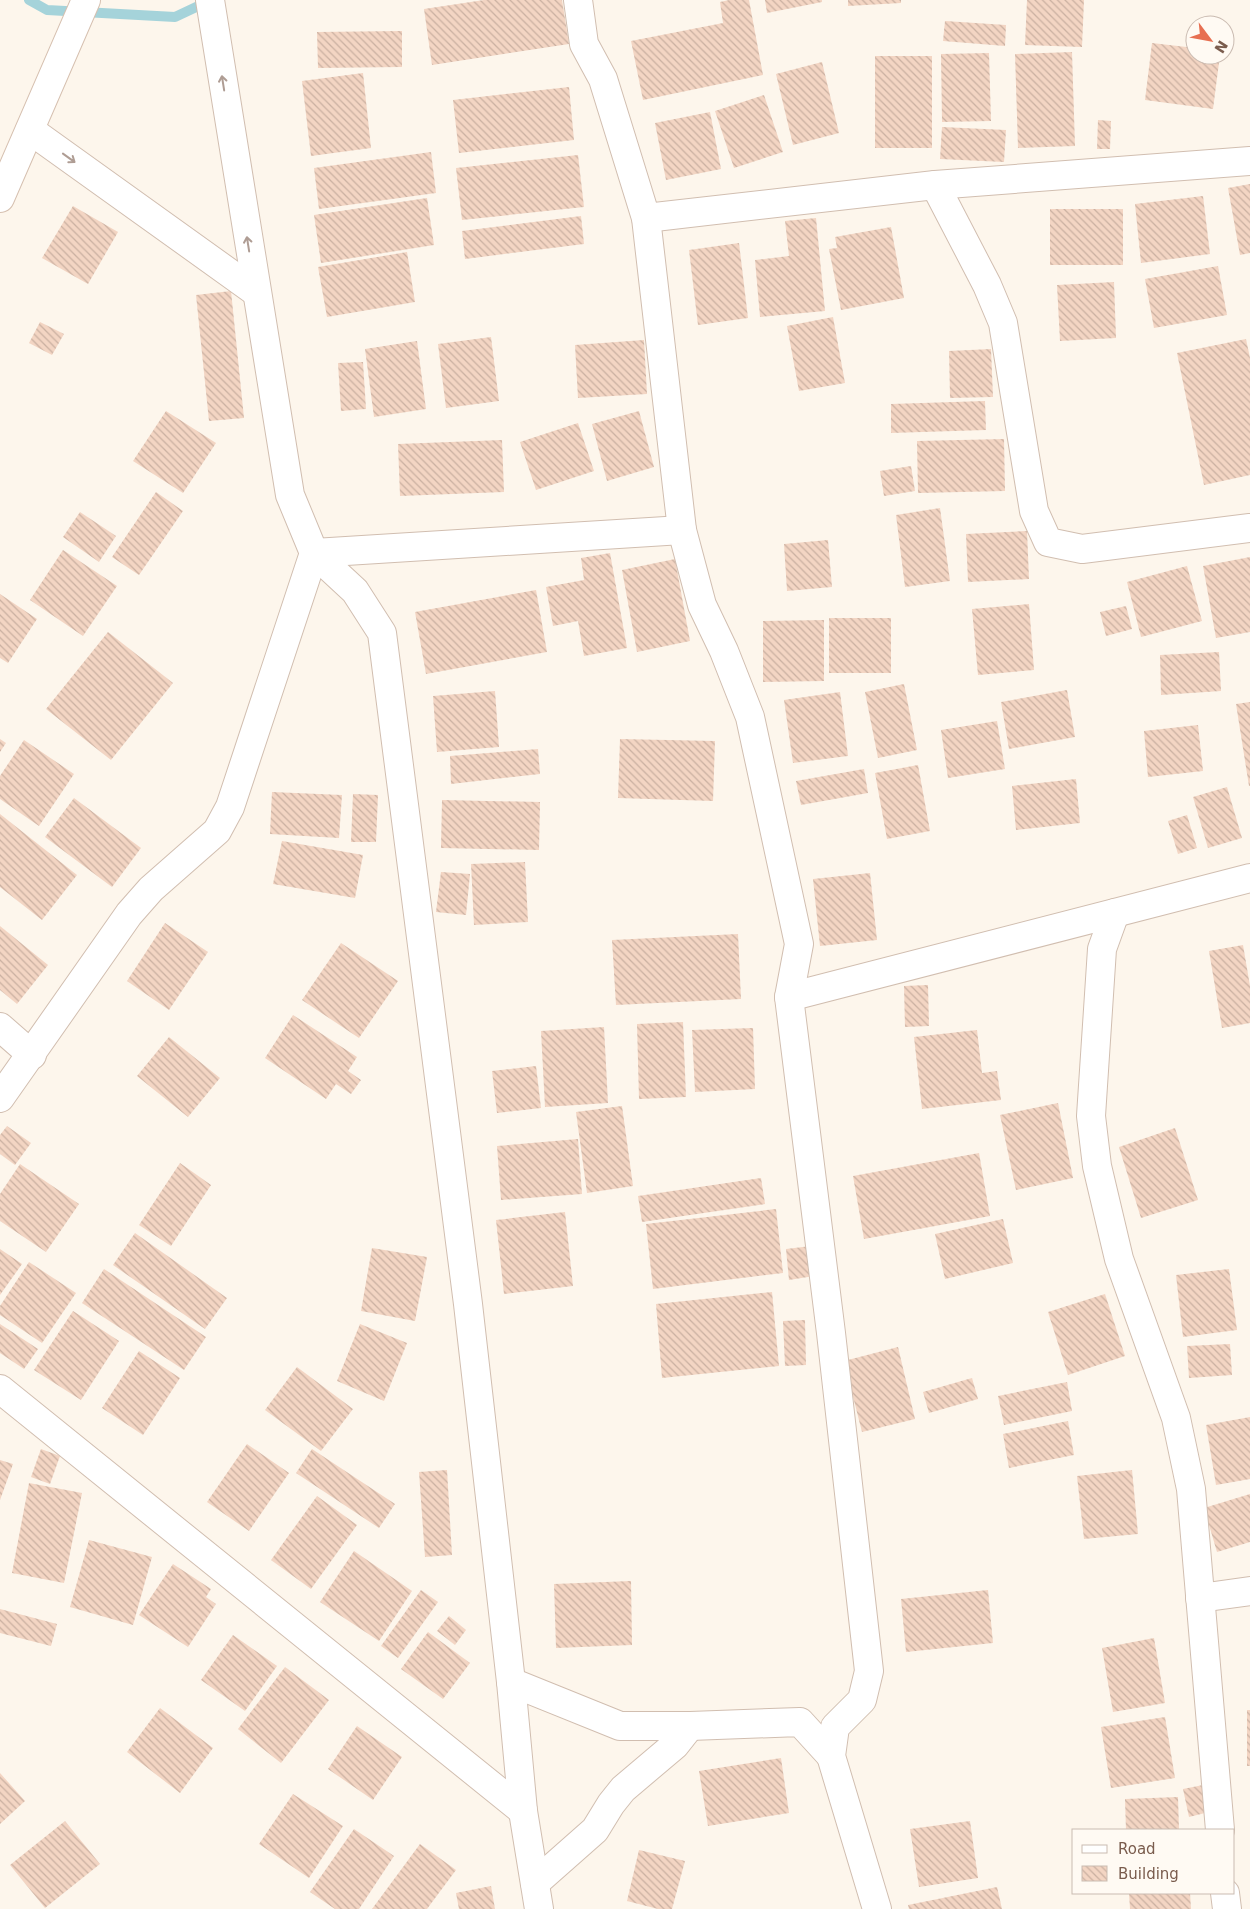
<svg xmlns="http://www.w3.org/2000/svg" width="1250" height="1909" font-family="'DejaVu Sans',sans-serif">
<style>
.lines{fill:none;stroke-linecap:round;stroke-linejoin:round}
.stream{stroke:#a5d3da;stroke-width:10}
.building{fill:url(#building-back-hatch)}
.street-casing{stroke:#d1beb0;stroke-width:30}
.secondary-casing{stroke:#d6c0b0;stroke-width:30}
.street{stroke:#fff;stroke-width:28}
.secondary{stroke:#fff;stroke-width:28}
.oneway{stroke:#af9d94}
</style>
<defs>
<pattern id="building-back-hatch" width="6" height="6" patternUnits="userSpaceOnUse" patternTransform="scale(1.25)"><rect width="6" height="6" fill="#f3d5c3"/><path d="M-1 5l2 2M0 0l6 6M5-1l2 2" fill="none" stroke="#cab0a1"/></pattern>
</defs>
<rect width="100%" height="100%" fill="#fdf6ec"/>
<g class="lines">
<!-- stream -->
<polyline class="stream" points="29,0 47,10 175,17 209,1"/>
</g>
<!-- building -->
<g class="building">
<polygon points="484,0 562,0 569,44 432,65 424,9"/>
<polygon points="729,0 749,0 763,75 643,100 631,41 723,23 720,2"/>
<polygon points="765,0 822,0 822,2 767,13"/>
<polygon points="848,0 901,0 901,3 848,6"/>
<polygon points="1027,0 1084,0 1082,47 1025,45"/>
<polygon points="945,21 1006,25 1005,46 943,41"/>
<polygon points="402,31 402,67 318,68 317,32"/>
<polygon points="1152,43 1195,48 1195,55 1220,55 1213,109 1145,100"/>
<polygon points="1072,52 1075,146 1018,148 1015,54"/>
<polygon points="989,53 991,121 942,122 941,54"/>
<rect x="875" y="56" width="57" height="92"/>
<polygon points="822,62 839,133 793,145 776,74"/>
<polygon points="363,73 371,148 311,156 302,81"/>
<polygon points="569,87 574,140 459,153 453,100"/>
<polygon points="764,95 783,152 734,168 715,111"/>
<polygon points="710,112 721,169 666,180 655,123"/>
<polygon points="1098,120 1111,121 1110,149 1097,149"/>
<polygon points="942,127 1006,130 1004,162 940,159"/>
<polygon points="431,152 436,193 319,209 314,168"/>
<polygon points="578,155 584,207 462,220 456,168"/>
<polygon points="1250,184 1250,253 1240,255 1228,188"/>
<polygon points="1203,196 1210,254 1141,263 1135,204"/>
<polygon points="427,198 434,245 321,263 314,215"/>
<polygon points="73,206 118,232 88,284 42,258"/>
<rect x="1050" y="209" width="73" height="56"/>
<polygon points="581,216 584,244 465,259 462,231"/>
<polygon points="816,218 825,311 760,317 755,260 789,256 785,221"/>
<polygon points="891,227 904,298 841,310 829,249 837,248 835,237"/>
<polygon points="739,243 748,318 698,325 689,250"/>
<polygon points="407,252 415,302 327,317 318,267"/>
<polygon points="1218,266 1227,315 1154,328 1145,279"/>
<polygon points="1114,282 1116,338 1060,341 1057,285"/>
<polygon points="231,291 244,418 209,421 196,295"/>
<polygon points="833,317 845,383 799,391 787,326"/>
<polygon points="40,322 64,334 52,355 29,343"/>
<polygon points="491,337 499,401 446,408 438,344"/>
<polygon points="1246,339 1250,358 1250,475 1204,485 1177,353"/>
<polygon points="644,340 647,394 578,398 575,345"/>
<polygon points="417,341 426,409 374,417 365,349"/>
<polygon points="991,349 993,397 950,398 949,351"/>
<polygon points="363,362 366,409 341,411 338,363"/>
<polygon points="985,401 986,430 891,433 891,404"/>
<polygon points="166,411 216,443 183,493 133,461"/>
<polygon points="639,411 654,467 607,481 592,424"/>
<polygon points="578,423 594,471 536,490 520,442"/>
<polygon points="1004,439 1005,491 918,493 917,441"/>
<polygon points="502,440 504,492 400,496 398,444"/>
<polygon points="911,466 915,491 884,496 880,471"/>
<polygon points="156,492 183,511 139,575 112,557"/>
<polygon points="940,508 950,581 905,587 896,515"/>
<polygon points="80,512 116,536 99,562 63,537"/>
<polygon points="1027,531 1029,579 968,582 966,534"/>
<polygon points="828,540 832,587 787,591 784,544"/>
<polygon points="63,550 117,586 83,636 30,600"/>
<polygon points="610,553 627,648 584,656 578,621 553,626 546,587 584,580 581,558"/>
<polygon points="1250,557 1250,632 1216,638 1203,566"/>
<polygon points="675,559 690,641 637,652 622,570"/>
<polygon points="1187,566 1202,621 1141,637 1127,582"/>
<polygon points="536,590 547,652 426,674 415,612"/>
<polygon points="0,594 37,619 8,663 0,658"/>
<polygon points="1029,604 1034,670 978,675 972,609"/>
<polygon points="1126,606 1132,629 1106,636 1100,612"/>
<rect x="829" y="618" width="62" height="55"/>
<polygon points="824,620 824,681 763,682 763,621"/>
<polygon points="108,632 173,683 111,760 46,709"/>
<polygon points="1219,652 1221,691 1161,695 1160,655"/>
<polygon points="904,684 917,750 878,758 865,692"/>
<polygon points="1067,690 1075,737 1009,749 1001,702"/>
<polygon points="495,691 499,747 437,752 433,696"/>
<polygon points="840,692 848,756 793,763 784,700"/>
<polygon points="1250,702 1250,786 1249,786 1236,704"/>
<polygon points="997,721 1005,769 948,778 941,730"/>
<polygon points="1198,725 1203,771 1148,777 1144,731"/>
<polygon points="0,739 6,743 0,752"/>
<polygon points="620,739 715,741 713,801 618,798"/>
<polygon points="24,740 74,774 39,826 0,799 0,776"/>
<polygon points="538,749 540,774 451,784 450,756"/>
<polygon points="918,765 930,831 887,839 875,773"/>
<polygon points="864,769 868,793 801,805 796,781"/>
<polygon points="1076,779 1080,823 1016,830 1012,786"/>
<polygon points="1227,787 1242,838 1208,848 1193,797"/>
<polygon points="272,792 342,795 339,838 270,834"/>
<polygon points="353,794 378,795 376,842 351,842"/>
<polygon points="74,798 141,848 112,887 45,837"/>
<polygon points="442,800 540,802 539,850 441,848"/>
<polygon points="0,814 77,875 42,920 0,887"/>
<polygon points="1187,815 1197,848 1178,854 1168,821"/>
<polygon points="282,841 363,855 355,898 273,884"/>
<polygon points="525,862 528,922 474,925 471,864"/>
<polygon points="441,872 470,874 466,915 436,912"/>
<polygon points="870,873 877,940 820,946 813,879"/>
<polygon points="165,923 208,952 169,1010 127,981"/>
<polygon points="0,926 48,965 17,1004 0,990"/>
<polygon points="738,934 741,999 616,1005 612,940"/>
<polygon points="341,943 398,981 359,1038 302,1000"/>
<polygon points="1243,945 1250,986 1250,1023 1222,1028 1209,951"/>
<polygon points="928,985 929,1026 905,1027 904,986"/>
<polygon points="293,1015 357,1057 348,1071 361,1080 351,1094 336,1084 326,1099 265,1058"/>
<polygon points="683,1022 686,1097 639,1099 637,1024"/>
<polygon points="604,1027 608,1103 545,1107 541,1031"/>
<polygon points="753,1028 755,1089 695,1092 692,1030"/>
<polygon points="977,1030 982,1073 997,1071 1001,1100 922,1109 914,1037"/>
<polygon points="169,1037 220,1078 188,1117 137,1076"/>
<polygon points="536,1066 541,1108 497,1113 492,1071"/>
<polygon points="1058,1103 1073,1178 1016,1190 1000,1115"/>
<polygon points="622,1106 633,1186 587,1193 576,1112"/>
<polygon points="7,1126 31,1143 15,1165 0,1154 0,1135"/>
<polygon points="1175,1128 1198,1200 1141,1218 1119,1147"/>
<polygon points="578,1139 582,1194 501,1200 497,1146"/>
<polygon points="979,1153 990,1216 864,1239 853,1176"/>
<polygon points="180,1163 211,1185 171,1246 139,1225"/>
<polygon points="20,1164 79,1204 46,1252 0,1221 0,1194"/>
<polygon points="761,1178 765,1204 642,1222 638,1196"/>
<polygon points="776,1209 783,1273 653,1289 646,1224"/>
<polygon points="565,1212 573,1286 504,1294 496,1220"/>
<polygon points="1003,1219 1013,1263 945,1279 935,1234"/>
<polygon points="135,1233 227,1298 205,1329 113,1265"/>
<polygon points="811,1246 814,1276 789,1280 786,1249"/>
<polygon points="372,1248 427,1257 415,1321 361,1311"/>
<polygon points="0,1249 22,1264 0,1295"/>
<polygon points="29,1262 76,1293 42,1343 0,1315 0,1306"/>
<polygon points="104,1269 206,1337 184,1370 82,1303"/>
<polygon points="1229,1269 1237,1330 1183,1337 1176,1275"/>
<polygon points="772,1292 779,1366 662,1378 656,1304"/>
<polygon points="1105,1294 1125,1356 1068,1375 1048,1312"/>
<polygon points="73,1311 119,1341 81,1400 34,1370"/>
<polygon points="805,1320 806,1365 785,1366 783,1321"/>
<polygon points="0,1324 38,1349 24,1369 0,1353"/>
<polygon points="360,1324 407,1343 384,1401 337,1381"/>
<polygon points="1230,1344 1232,1375 1189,1378 1187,1346"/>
<polygon points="898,1347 915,1419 862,1432 844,1361"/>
<polygon points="139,1351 180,1378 143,1435 102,1408"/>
<polygon points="297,1367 353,1409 321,1451 265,1410"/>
<polygon points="972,1378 978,1399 929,1413 923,1392"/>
<polygon points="1067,1382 1072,1411 1004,1425 998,1396"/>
<polygon points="1250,1417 1250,1479 1216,1485 1206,1425"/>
<polygon points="1068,1421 1074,1455 1009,1468 1003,1434"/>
<polygon points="247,1444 289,1473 249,1531 207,1502"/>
<polygon points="41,1449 60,1456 50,1484 31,1477"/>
<polygon points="312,1449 395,1504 379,1528 296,1473"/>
<polygon points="0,1460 13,1464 0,1500"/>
<polygon points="447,1470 452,1555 425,1557 419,1472"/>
<polygon points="1132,1470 1138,1534 1084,1539 1077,1476"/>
<polygon points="29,1483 82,1493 64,1583 12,1573"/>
<polygon points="1250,1494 1250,1542 1217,1552 1204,1508"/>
<polygon points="317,1496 357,1525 311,1589 271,1560"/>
<polygon points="89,1540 152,1557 133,1625 70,1607"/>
<polygon points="354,1551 412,1591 379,1641 320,1602"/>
<polygon points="173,1564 211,1589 206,1597 216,1604 188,1647 139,1615"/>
<polygon points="631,1581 632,1645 556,1648 554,1584"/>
<polygon points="421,1590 438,1602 398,1658 381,1646"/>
<polygon points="988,1590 993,1643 906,1652 901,1599"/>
<polygon points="0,1609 57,1624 51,1646 0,1633"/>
<polygon points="449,1616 466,1630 455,1645 437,1631"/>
<polygon points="428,1632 470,1663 443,1699 401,1669"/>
<polygon points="233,1635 277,1666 245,1711 201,1680"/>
<polygon points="1154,1638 1165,1703 1113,1712 1102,1648"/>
<polygon points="285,1667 329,1700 281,1763 238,1729"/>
<polygon points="160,1708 213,1748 180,1793 127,1752"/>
<rect x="1247" y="1710" width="3" height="56"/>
<polygon points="1165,1717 1175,1778 1111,1788 1101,1727"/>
<polygon points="357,1726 402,1757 373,1800 328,1769"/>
<polygon points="781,1758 789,1813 708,1826 699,1771"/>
<polygon points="0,1773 25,1801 0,1824"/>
<polygon points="1208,1784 1213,1811 1189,1817 1183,1789"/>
<polygon points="293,1794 343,1826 309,1878 259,1844"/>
<polygon points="1178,1797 1179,1830 1126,1830 1125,1799"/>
<polygon points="65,1821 100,1864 45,1908 10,1865"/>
<polygon points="970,1821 978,1878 919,1887 910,1829"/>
<polygon points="354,1829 394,1856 359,1909 335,1909 310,1892"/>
<polygon points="420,1844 456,1870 427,1909 372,1909"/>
<polygon points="639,1850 685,1861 672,1909 658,1909 627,1901"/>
<polygon points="491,1886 495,1909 459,1909 456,1893"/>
<polygon points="997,1887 1002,1909 909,1909 908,1905"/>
<polygon points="1129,1893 1190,1893 1191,1909 1130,1909"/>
</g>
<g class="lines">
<defs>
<g id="street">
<polyline points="210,0 290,495 314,553 355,591 382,633 468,1304 511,1682 523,1811 539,1909"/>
<polyline points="578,0 584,44 603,79 646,218 682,530 702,605 724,651 750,717 799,944 789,997 831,1333 869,1671 862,1700 835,1727 831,1756 877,1909"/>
<polyline points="30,130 256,292"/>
<polyline points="935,185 987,285 1003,323 1034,511 1048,542 1082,549 1250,528"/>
<polyline points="646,218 935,185 1250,161"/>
<polyline points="1115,913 1102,949 1091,1116 1097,1166 1119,1259 1176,1418 1191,1489 1220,1830"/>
<polyline points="789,997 1250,878"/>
<polyline points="0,1027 32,1055"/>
<polyline points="0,1098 129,914 151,889 217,831 230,807 314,553 682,530"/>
<polyline points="0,1389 523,1811"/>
<polyline points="1200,1598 1250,1591"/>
<polyline points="511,1682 620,1726 690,1726 800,1722 831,1756"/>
<polyline points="535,1883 595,1830 611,1804 623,1789 675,1745 690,1726"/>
<polyline points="1225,1893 1227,1909"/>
</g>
<polyline id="secondary" points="0,198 86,0"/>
</defs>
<!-- street casing -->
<use href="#street" class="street-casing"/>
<!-- secondary casing -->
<use href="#secondary" class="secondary-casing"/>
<!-- street -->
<use href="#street" class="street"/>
<!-- secondary -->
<use href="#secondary" class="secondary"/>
</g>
<!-- one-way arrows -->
<defs><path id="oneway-shaft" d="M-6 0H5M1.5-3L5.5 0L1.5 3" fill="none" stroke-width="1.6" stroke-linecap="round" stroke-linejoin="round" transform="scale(1.25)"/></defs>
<g class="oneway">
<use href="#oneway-shaft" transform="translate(223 83) rotate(-99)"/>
<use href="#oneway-shaft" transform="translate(69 158) rotate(36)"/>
<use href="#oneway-shaft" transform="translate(248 244) rotate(-99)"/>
</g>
<!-- legend -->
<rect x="1072" y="1829" width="162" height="65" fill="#fffaf3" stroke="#cabbb1"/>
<rect x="1082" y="1845" width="25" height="8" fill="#ffffff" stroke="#cabbb1"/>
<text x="1118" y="1854" font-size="15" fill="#7a5c4d">Road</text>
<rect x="1082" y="1866" width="25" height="15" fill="url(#building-back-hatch)" stroke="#cabbb1"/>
<text x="1118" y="1879" font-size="15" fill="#7a5c4d">Building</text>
<!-- north arrow -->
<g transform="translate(1210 40) rotate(122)"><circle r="24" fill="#fffaf3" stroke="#cabbb1"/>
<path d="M0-4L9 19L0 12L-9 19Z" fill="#e76f51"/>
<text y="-8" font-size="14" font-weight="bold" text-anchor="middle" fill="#7a5c4d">N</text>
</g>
</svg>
